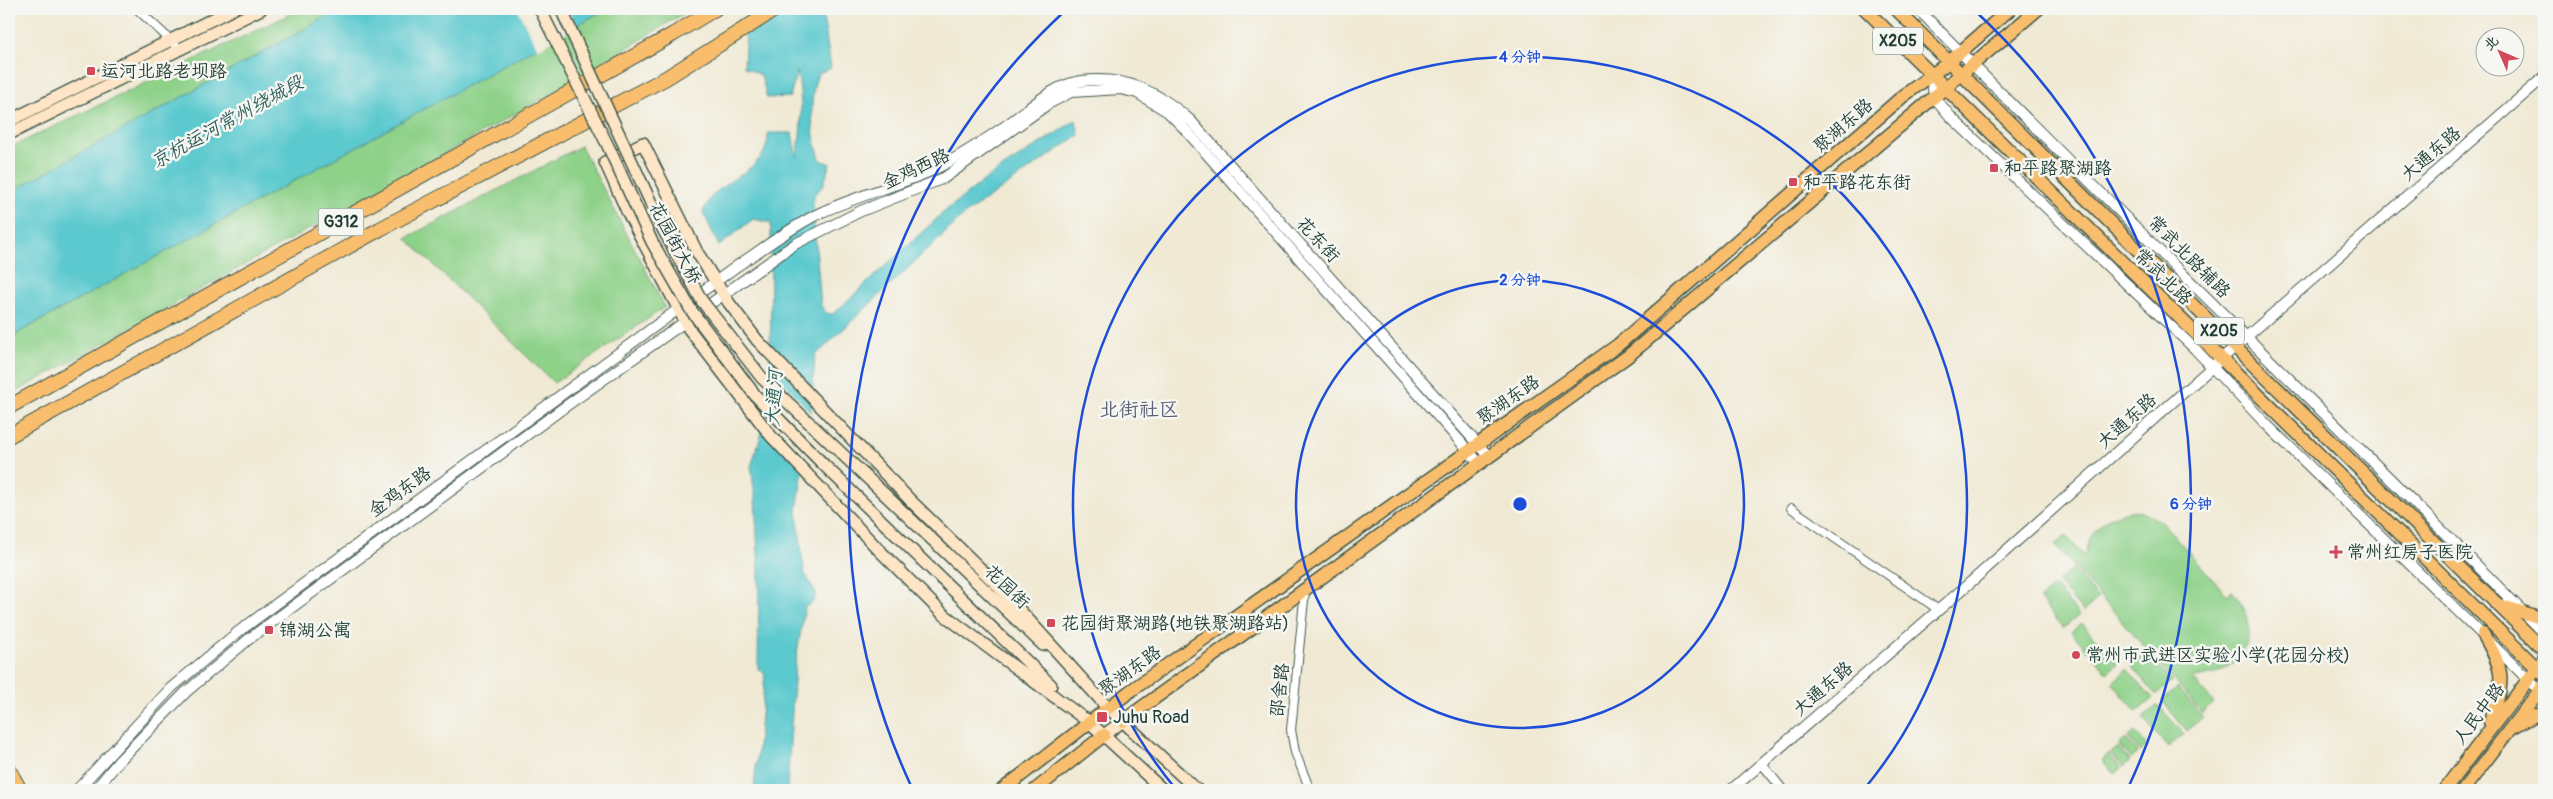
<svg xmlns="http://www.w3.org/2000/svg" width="2553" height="799" font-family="Pangolin,'LXGW WenKai TC',sans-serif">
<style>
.green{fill:#8ed189;stroke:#56875e}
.water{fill:#5cc9cf;stroke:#3e8382}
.pier{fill:#f0e9d4}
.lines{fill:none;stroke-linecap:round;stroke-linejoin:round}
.minor-casing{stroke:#3e574c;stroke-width:10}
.tertiary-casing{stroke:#3e574c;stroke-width:12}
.secondary-casing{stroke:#3e574c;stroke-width:14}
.primary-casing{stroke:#3e574c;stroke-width:15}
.trunk-casing{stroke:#3e574c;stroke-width:16}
.minor{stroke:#fff;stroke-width:8}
.tertiary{stroke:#fff;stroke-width:10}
.secondary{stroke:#fde5c5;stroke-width:11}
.primary{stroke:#f9be6d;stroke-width:12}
.trunk{stroke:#f9be6d;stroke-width:14}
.secondary-bridge-casing{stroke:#3e574c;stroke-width:14;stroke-linecap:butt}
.secondary-bridge{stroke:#fde5c5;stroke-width:11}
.ring{fill:none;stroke:#1d4ed8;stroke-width:2.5}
.poi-dot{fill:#d1495b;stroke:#f6f6f2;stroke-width:2}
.labels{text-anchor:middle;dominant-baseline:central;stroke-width:5;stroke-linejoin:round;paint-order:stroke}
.shield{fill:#f6f6f2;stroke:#60746d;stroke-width:1}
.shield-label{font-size:16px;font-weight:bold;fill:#1f3d34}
.poi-label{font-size:18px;fill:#1f3d34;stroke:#f6f6f2;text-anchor:start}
.street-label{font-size:18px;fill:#1f3d34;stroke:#f6f6f2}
.water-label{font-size:19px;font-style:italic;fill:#2e605b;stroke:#f6f6f2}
.quarter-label{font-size:20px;fill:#5b6273;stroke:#f6f6f2}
.centre{fill:#1d4ed8;stroke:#f6f6f2;stroke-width:2.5}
.ring-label{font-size:15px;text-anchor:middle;font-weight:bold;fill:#1d4ed8;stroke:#f6f6f2;stroke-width:5;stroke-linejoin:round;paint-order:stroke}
</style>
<rect width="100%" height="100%" fill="#f6f6f2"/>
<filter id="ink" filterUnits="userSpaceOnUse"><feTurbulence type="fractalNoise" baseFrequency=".02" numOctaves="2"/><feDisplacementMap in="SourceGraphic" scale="10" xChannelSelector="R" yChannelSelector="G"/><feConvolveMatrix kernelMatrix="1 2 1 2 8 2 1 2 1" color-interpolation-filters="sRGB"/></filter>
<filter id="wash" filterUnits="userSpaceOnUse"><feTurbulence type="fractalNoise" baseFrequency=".0096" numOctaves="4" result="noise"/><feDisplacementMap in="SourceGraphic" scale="20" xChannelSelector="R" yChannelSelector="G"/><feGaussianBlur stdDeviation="1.12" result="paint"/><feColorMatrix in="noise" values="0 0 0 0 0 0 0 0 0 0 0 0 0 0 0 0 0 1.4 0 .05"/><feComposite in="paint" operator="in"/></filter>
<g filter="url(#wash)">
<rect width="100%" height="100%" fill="#f0e9d4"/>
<!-- green -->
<g class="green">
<polygon points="301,9 341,9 9,193 9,148"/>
<polygon points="606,9 691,9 553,93 9,396 9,338"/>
<polygon points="581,146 665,307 554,383 406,238"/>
<path d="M2130 511 2141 512 2161 521 2227 595 2232 591C2268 631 2243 675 2192 678L2214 703 2202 713 2055 545 2066 536 2085 557C2088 531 2104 516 2130 511Z"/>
<polygon points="2073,569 2098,598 2083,612 2057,582"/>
<polygon points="2054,586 2079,615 2064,628 2039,599"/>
<polygon points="2082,623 2098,642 2088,651 2071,632"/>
<polygon points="2101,645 2118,664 2107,673 2091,654"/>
<polygon points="2146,653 2172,682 2156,695 2131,666"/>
<polygon points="2127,669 2153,698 2137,712 2112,683"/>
<polygon points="2177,688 2203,717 2187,731 2162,701"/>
<polygon points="2158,705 2184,734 2168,747 2143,718"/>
<polygon points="2135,732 2147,746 2140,752 2128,738"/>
<polygon points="2126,739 2138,753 2131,759 2119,745"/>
<polygon points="2118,747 2130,761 2123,767 2111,753"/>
<polygon points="2109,754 2121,768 2114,774 2102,760"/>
</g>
<!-- water -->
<g class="water">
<polygon points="341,9 606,9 9,338 9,193"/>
<path d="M747 9H822L831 68 818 74C808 99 811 136 821 160L830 164 823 186 814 195 813 210 821 306 826 313 833 314 944 212 987 178 1076 120 1079 135 964 215 815 356 811 413 797 511 804 572 816 593 814 601 805 607 795 665 787 790H756L754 788 765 674 758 669 759 571 755 498 751 466 770 408 771 223 753 219 719 246 703 212C706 206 709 199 713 195 734 174 769 167 768 133H792L797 158C802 128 803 101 797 71L790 97 767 98 761 75 744 67Z"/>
</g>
<!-- pier -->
<g class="pier">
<polygon points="517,9 568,9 577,27 538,49"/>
<polygon points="768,364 813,416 805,473 762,425 767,408"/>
</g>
</g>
<g filter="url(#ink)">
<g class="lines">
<defs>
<g id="minor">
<polyline points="137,9 179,48"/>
<polyline points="1791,508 1939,610"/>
<polyline points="1305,590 1291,730 1295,752 1310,790"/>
<polyline points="1762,764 1783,790"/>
</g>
<g id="tertiary">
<path d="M1918 9C2124 220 2337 423 2544 633"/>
<polyline points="1931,73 1934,97 1950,116 2195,349 2264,422 2544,695"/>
<path d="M77 790 171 688 238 632 737 266C764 248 791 227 820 213 856 196 897 186 933 170 957 159 980 143 1001 129 1027 112 1050 85 1082 81 1127 76 1159 92 1191 121L1489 457"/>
<polyline points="95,790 119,761 186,692 249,639 566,406 795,244 861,211 944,178 1048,104 1071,92 1121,89 1137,93 1168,112 1183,127 1480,464"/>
<polyline points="1731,790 1972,581 2212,367 2544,77"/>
</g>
<g id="secondary">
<polyline points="9,121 233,9"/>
<polyline points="9,134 261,9"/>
<polyline points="838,450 1043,645"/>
<polyline points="824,465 1051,685"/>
<polyline points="1103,703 1197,790"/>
<polyline points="1086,719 1163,790"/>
<polyline points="1090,723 943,614 878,549 771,436 689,329 627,211 605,162 643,143 697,252 729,303 757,340 911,501 996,584 1108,708"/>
<polyline points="1104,735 1123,721"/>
</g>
<g id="primary">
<polyline points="1865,9 2544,675"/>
<polyline points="1896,9 2235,347 2544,650"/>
<polyline points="2496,604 2544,619"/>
<path d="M2483 634C2505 671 2505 681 2490 722"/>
<polyline points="1123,721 1628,356 2038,9"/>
<polyline points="2514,727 2535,715 2544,716"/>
<polyline points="1002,790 1129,692 1618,345 1902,97 1949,62 2010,9"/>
<polyline points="1035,790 1104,735"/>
<polyline points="2444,790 2544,659"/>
<polyline points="2463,790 2544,685"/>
</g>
<g id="trunk">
<polyline points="9,407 672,35 715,9"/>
<polyline points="9,436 380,229 666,78 776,9"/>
<polyline points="9,770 20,790"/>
</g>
</defs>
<!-- minor casing -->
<use href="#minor" class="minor-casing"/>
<!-- tertiary casing -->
<use href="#tertiary" class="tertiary-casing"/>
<!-- secondary casing -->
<use href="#secondary" class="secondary-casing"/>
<!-- primary casing -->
<use href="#primary" class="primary-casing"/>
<!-- trunk casing -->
<use href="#trunk" class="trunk-casing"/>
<!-- minor -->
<use href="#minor" class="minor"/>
<!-- tertiary -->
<use href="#tertiary" class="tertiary"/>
<!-- secondary -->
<use href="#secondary" class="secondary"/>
<!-- primary -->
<use href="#primary" class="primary"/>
<!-- trunk -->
<use href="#trunk" class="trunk"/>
<defs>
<g id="secondary-bridge">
<polyline points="540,9 608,146 652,242 691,310 755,395 824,465"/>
<polyline points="561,9 664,231 702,301 762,378 838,450"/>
</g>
</defs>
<!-- secondary-bridge casing -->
<use href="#secondary-bridge" class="secondary-bridge-casing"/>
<!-- secondary-bridge -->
<use href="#secondary-bridge" class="secondary-bridge"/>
</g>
</g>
<!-- distance rings -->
<g class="ring">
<circle cx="1520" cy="504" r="224"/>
<path d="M1175 788A447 447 0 1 1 1865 788"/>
<path d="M912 788A671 671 0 0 1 1067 9M1973 9A671 671 0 0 1 2128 788"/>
</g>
<!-- markers -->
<g class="poi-dot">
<rect x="86" y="66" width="10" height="10" rx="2.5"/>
<rect x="1989" y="163" width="10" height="10" rx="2.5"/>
<rect x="1788" y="177" width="10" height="10" rx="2.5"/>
<path d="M2333.5 544.5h5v5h5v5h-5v5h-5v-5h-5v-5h5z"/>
<rect x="1046" y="618" width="10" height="10" rx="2.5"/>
<rect x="264" y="625" width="10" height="10" rx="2.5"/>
<circle cx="2076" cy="655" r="5"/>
<rect x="1096" y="711" width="12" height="12" rx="2.5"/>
</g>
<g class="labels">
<!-- shield labels -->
<g class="shield">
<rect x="1873" y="27.5" width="50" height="27" rx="4"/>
<rect x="318.5" y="208.5" width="45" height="27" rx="4"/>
<rect x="2194" y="317.5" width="50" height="27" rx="4"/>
</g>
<g class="shield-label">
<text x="1898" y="41">X205</text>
<text x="341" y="222">G312</text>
<text x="2219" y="331">X205</text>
</g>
<!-- poi labels -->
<g class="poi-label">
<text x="101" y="71">运河北路老坝路</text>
<text x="2004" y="168">和平路聚湖路</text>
<text x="1803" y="182">和平路花东街</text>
<text x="2347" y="552">常州红房子医院</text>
<text x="1061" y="623">花园街聚湖路(地铁聚湖路站)</text>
<text x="279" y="630">锦湖公寓</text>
<text x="2086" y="655">常州市武进区实验小学(花园分校)</text>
<text x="1113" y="717">Juhu Road</text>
</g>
<!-- street labels -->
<g class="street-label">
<text transform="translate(1843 126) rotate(-41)">聚湖东路</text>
<text transform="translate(2431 154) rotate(-41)">大通东路</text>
<text transform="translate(916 169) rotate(-25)">金鸡西路</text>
<text transform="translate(1318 240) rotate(48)">花东街</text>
<text transform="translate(675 243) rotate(62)">花园街大桥</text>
<text transform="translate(2189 257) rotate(45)">常武北路辅路</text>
<text transform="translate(2163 277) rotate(44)">常武北路</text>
<text transform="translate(1508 400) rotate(-35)">聚湖东路</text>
<text transform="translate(2127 421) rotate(-42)">大通东路</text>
<text transform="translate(400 492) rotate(-36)">金鸡东路</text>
<text transform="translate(1007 587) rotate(44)">花园街</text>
<text transform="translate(1130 671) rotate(-36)">聚湖东路</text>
<text transform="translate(1823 689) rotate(-41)">大通东路</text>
<text transform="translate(1280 690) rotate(-84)">邵舍路</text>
<text transform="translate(2479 714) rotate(-53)">人民中路</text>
</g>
<!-- water labels -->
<g class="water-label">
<text transform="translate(227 122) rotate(-29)">京杭运河常州绕城段</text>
<text transform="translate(774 398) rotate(-87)">大通河</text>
</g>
<!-- quarter labels -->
<g class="quarter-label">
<text x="1139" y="409">北街社区</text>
</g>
</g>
<circle cx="1520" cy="504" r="8" class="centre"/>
<g class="ring-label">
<text x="1520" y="62">4 分钟</text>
<text x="1520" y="285">2 分钟</text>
<text x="2191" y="509">6 分钟</text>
</g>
<!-- margin -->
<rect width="2553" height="799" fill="none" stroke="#f6f6f2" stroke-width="30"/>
<!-- north arrow -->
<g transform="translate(2500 52) rotate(315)"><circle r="24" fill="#f6f6f2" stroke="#a0aca6"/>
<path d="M0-4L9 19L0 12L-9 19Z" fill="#d1495b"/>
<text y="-8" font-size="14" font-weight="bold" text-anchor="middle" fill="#1f3d34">北</text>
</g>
</svg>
